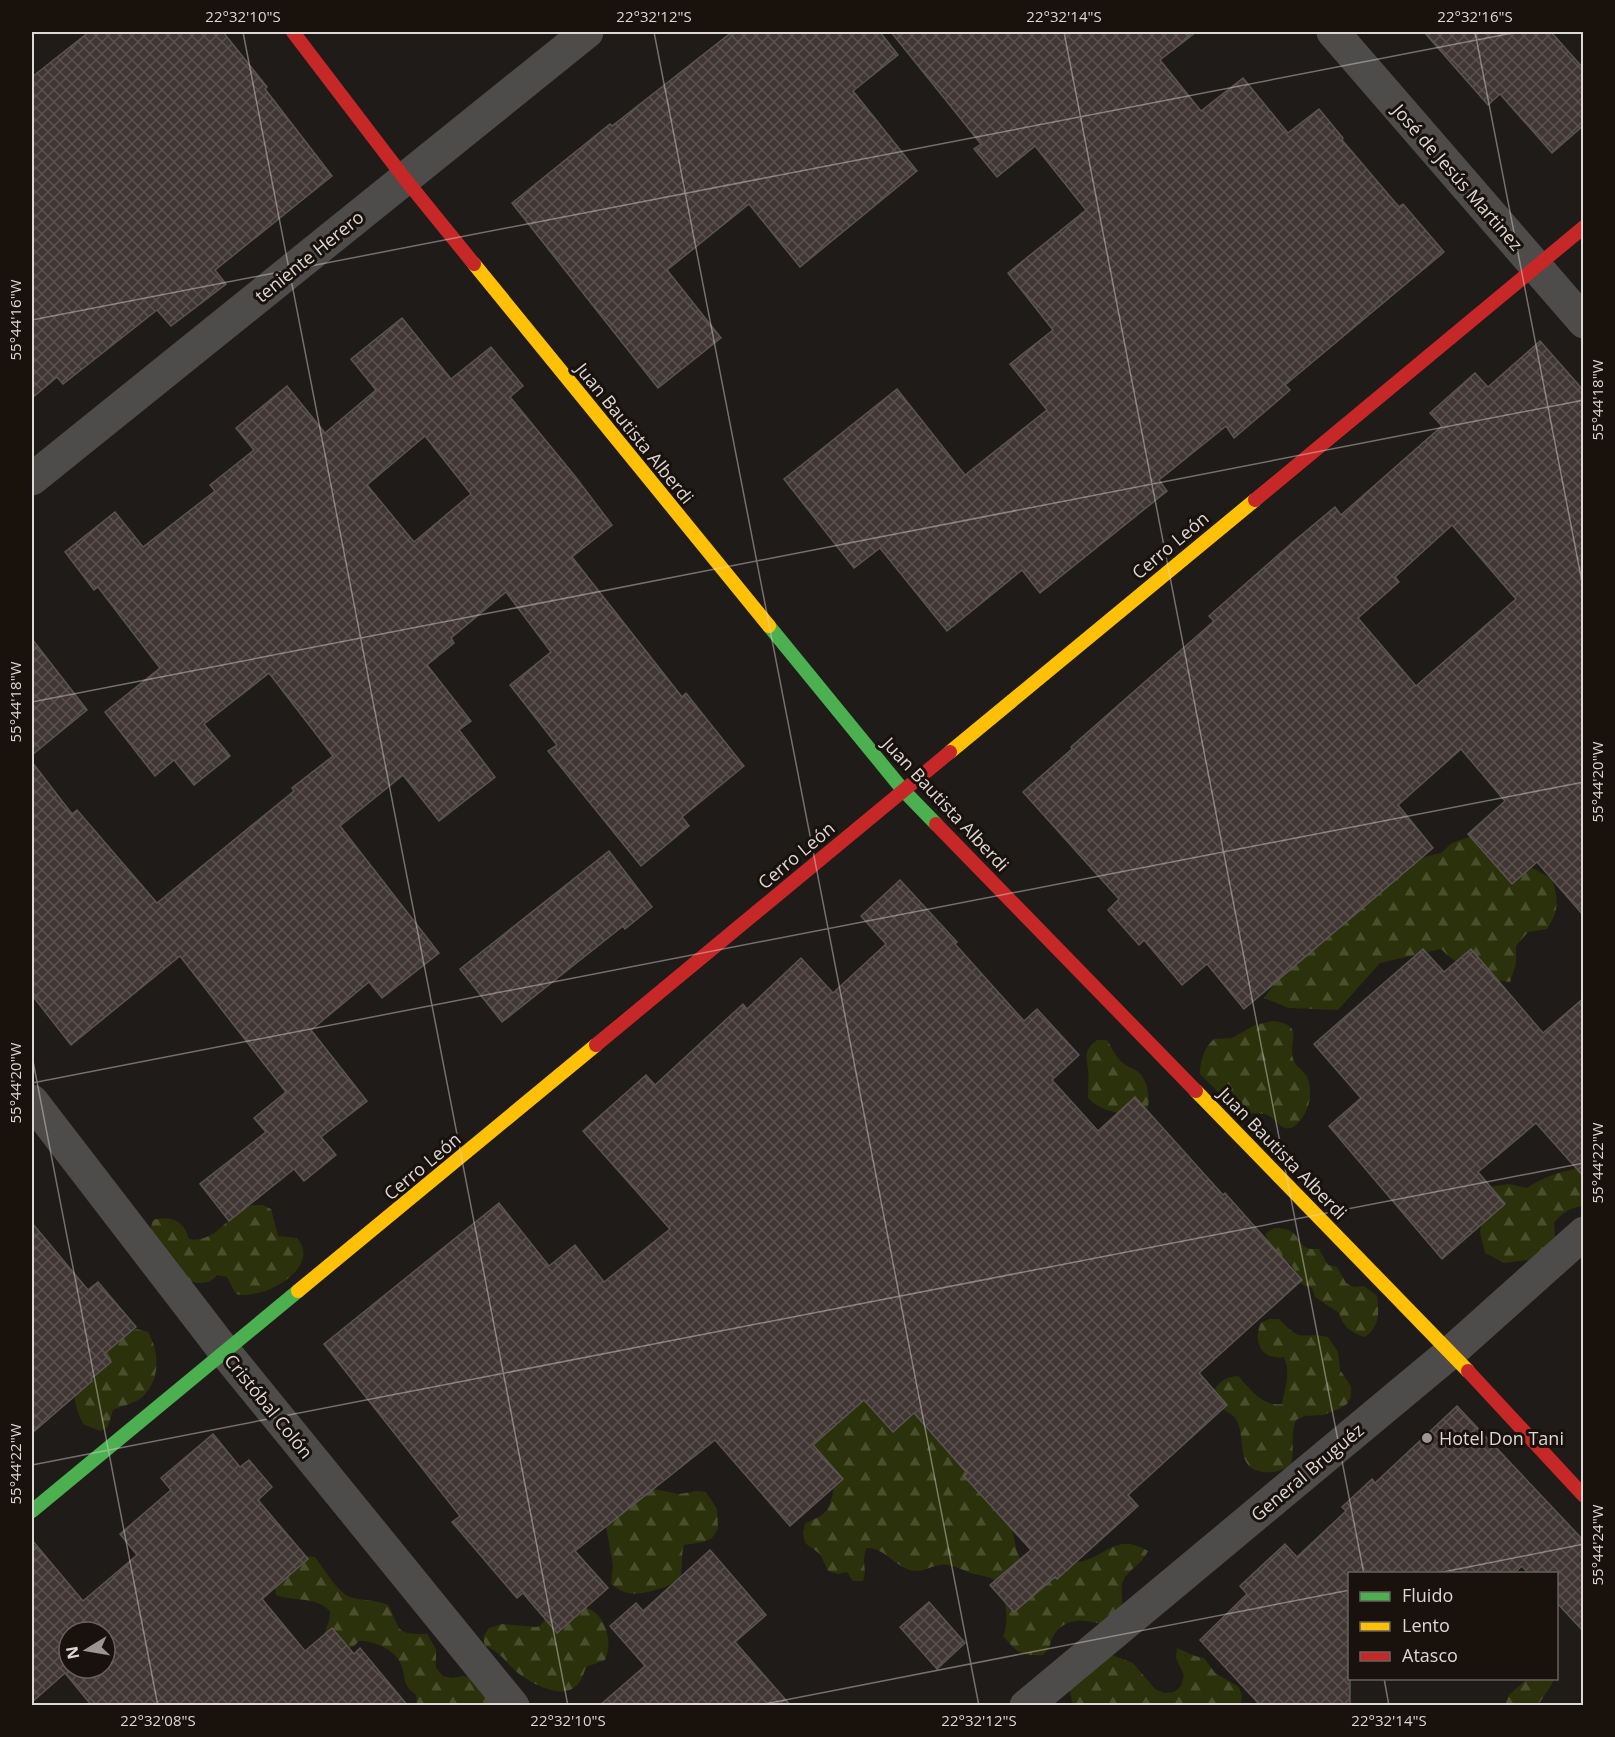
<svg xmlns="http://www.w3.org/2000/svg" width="1615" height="1737" font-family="'Open Sans',sans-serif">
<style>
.forest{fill:url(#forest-firs)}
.building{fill:url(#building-cross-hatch);stroke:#595553;stroke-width:1.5;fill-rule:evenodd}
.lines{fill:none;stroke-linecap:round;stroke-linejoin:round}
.street{stroke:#4e4c4a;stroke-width:33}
.fast{stroke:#4caf50;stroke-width:14}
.slow{stroke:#ffc107;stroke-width:14}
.jam{stroke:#c62828;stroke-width:14}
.ticks{fill:none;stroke:#ded8d4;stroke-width:1.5;stroke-opacity:0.45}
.poi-dot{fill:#9b9692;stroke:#19110c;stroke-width:2}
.labels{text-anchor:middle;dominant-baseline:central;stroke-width:6;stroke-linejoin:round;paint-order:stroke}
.street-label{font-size:18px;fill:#ded8d4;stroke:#19110c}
.poi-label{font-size:18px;fill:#ded8d4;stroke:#19110c;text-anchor:start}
.neatline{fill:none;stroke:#ded8d4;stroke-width:2}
.ticks-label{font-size:15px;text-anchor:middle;fill:#ded8d4}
</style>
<defs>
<pattern id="forest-firs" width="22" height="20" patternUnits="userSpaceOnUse" patternTransform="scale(1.5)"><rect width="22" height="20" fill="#2b310a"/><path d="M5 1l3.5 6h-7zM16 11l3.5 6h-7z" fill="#494e2d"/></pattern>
<pattern id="building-cross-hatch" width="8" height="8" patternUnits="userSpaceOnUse" patternTransform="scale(1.5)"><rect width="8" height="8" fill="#413634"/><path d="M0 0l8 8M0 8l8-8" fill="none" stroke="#5c5250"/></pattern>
</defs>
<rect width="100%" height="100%" fill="#1f1b18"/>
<!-- forest -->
<g class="forest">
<path d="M1475 835 1552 879C1559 901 1559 910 1547 929L1528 932 1516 946V964L1510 982C1481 979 1462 969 1441 949L1380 963 1338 1010 1289 1008 1264 998 1282 973 1411 860 1441 853 1452 843Z"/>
<path d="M1273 1021C1309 1025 1284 1045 1295 1063 1298 1068 1305 1072 1307 1077 1314 1092 1309 1114 1296 1125 1283 1135 1278 1121 1269 1116 1262 1111 1249 1114 1241 1115L1200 1074C1200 1060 1204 1048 1214 1039L1232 1038 1255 1025Z"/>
<path d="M1097 1040H1107C1112 1048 1116 1058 1124 1064 1128 1067 1133 1068 1137 1071 1147 1078 1150 1095 1148 1107L1140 1113C1121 1114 1102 1113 1088 1098 1088 1089 1089 1078 1088 1069 1086 1054 1084 1050 1097 1040Z"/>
<path d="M1575 1169H1583V1206C1571 1208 1562 1212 1554 1223L1555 1237 1534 1258 1529 1260 1504 1263 1485 1253 1480 1232 1488 1187 1509 1184 1527 1188C1543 1177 1557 1173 1575 1169Z"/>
<path d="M253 1205H263L271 1209 278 1236 297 1238C323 1267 264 1301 236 1294L227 1277 217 1275C207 1287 197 1283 183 1280L150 1230 153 1220C171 1215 184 1221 189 1239 217 1244 229 1211 253 1205Z"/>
<path d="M1274 1228C1307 1227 1290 1251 1319 1249L1328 1265 1337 1267 1346 1283 1354 1287 1364 1286 1377 1296C1379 1313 1380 1326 1365 1337 1351 1333 1343 1327 1339 1313L1315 1297 1312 1288C1290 1282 1302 1276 1290 1264 1287 1261 1282 1260 1278 1257 1274 1254 1270 1250 1267 1246L1266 1233Z"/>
<path d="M1269 1319H1279C1304 1345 1299 1331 1328 1337L1338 1352 1340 1370 1351 1386V1396L1347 1404 1339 1409 1323 1415 1304 1416 1296 1420C1290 1435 1295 1450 1291 1465 1281 1471 1275 1473 1264 1472 1233 1469 1248 1436 1235 1418 1231 1413 1225 1410 1219 1408L1214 1390C1221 1380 1226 1377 1238 1376 1251 1389 1262 1407 1282 1404 1285 1388 1291 1373 1284 1357 1262 1361 1252 1342 1261 1323Z"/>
<path d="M137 1329 148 1332C160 1352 161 1383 140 1399 132 1404 122 1406 113 1410L108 1427 100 1431 83 1424C75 1406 72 1397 78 1378L128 1331Z"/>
<path d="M823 1398 906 1402 1009 1515 1017 1552 1021 1560C1040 1561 1060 1565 1078 1562 1106 1558 1115 1531 1148 1551 1142 1565 1128 1569 1123 1581 1120 1588 1123 1598 1122 1606L1101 1624C1082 1619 1062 1617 1052 1639 1049 1647 1049 1650 1043 1655 1020 1656 1018 1653 1003 1636 1010 1623 1006 1590 994 1580 988 1575 976 1576 968 1572 960 1569 951 1564 942 1565 930 1565 922 1575 907 1569 892 1563 884 1548 867 1548 860 1561 868 1567 863 1581H853L847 1572 838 1574 828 1571 820 1554 805 1543 803 1533 805 1524C810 1520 817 1519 822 1515 832 1508 834 1489 834 1478L805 1455Z"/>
<path d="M649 1488 679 1494 697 1491 706 1492 717 1509 718 1529 712 1538 704 1542 684 1545C681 1554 683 1564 681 1574 677 1587 641 1596 628 1593 622 1592 617 1588 611 1584L613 1565 606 1527 611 1510Z"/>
<path d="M305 1556 315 1557C323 1567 338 1593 350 1597 362 1601 374 1599 388 1605 402 1630 393 1634 427 1634L436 1649V1668L443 1676 453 1678 462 1676 482 1678 512 1705H417L416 1695C400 1683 407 1677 400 1662 393 1649 373 1640 359 1641L353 1647 335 1652 322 1640 329 1621 330 1611C315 1596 295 1602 276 1595L275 1586Z"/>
<path d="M583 1607C605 1611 614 1641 605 1660L586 1667C584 1672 582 1680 578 1684 563 1702 531 1683 518 1673 506 1663 500 1651 485 1646L483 1637 489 1628 502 1624 536 1627 540 1626 546 1618Z"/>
<polygon points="1177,1648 1195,1656 1204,1658 1215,1673 1239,1687 1242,1696 1241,1704 1212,1706 1195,1703 1191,1706 1127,1704 1123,1706 1073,1705 1068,1684 1107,1653 1133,1663 1156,1690 1165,1693 1174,1692 1181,1686 1184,1675 1176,1658"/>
<polygon points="1527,1679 1554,1679 1551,1686 1538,1705 1505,1705 1509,1695"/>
</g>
<!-- building -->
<g class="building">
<polygon points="89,32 223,32 267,87 265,89 332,176 215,270 226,284 171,326 157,310 63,384 57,377 32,398 32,77"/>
<polygon points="732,32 880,32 898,55 853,91 917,171 800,267 749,204 667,270 721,338 658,388 512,203 610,124 612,126"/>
<polygon points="891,32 1196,32 1160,60 1201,111 1243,78 1288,133 1319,109 1343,138 1342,140 1399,207 1403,204 1444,252 1285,385 1290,390 1234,438 1226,426 1159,480 1167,491 1040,593 1022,570 947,631 880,548 854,568 784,479 897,389 965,475 1047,410 1010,364 1053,330 1008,273 1086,210 1035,146 997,177 974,149 981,144"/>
<polygon points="1424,32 1551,32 1584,69 1584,125 1552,153 1500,94 1488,105"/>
<path d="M402 318 451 379 491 347 523 386 510 397 574 475 612 525 572 557 682 697 686 693 744 766 682 817 689 826 641 866 548 751 557 745 510 685 551 652 506 592 451 638 454 643 427 665 471 721 459 730 495 777 439 821 403 775 340 826 439 953 382 998 369 982 311 1030 367 1101 321 1137 336 1155 304 1181 294 1169 229 1221 200 1184 266 1132 254 1118 286 1092 180 956 71 1045 32 995V762L72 814 77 810 157 903 294 791 292 788 333 756 269 673 204 724 230 756 194 785 174 760 155 776 105 712 160 668 98 587 94 590 65 552 115 512 143 547 215 491 210 485 254 450 236 428 287 386 325 433 376 390 351 359ZM425 436 471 494 414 542 367 485Z"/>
<path d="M1540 341 1584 391V916L1537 862 1512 884 1468 834 1505 801 1461 749 1398 805 1433 848 1244 1009 1207 964 1182 985 1144 940 1139 945 1108 910 1119 899 1023 792 1072 749 1071 747 1214 621 1209 616 1293 542 1335 507 1341 515 1442 426 1430 413 1475 373 1488 387ZM1452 525 1516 599 1416 686 1358 618 1399 582 1395 577Z"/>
<polygon points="32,639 87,710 32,755"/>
<polygon points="609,851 652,907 625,929 623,926 502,1022 460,969"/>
<polygon points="900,880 957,942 955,944 1024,1021 1037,1009 1079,1055 1052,1080 1098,1131 1135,1097 1223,1195 1225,1193 1302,1280 1199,1373 1227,1405 1128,1495 1138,1506 1057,1579 1055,1577 1014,1612 990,1585 1031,1550 964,1476 967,1473 914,1413 893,1432 864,1400 813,1445 843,1479 790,1526 715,1440 575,1551 608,1588 557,1633 523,1593 517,1598 452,1522 460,1516 324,1344 499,1203 549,1266 575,1245 604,1282 670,1229 583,1131 646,1075 655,1085 743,1004 747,1009 801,958 833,993 886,944 861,916"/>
<polygon points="1423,949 1444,972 1471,949 1543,1033 1584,998 1584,1177 1536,1123 1478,1172 1505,1204 1442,1259 1329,1126 1361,1098 1314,1044"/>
<polygon points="32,1223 88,1290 98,1282 136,1327 104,1354 111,1362 91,1379 92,1381 32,1433"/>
<polygon points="1457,1406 1584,1541 1584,1632 1557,1603 1557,1574 1529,1574 1522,1566 1513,1574 1350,1574 1350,1706 1261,1706 1200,1640 1247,1594 1240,1586 1285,1544 1297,1557 1346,1511 1342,1507 1372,1479 1375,1483"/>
<path d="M213 1434 240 1467 249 1460 272 1487 258 1500 308 1559 262 1599 305 1651 332 1628 354 1654 360 1648 408 1706H92L65 1673 32 1702V1540L83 1601 137 1555 120 1534 171 1490 161 1478ZM69 1632H105V1668H69Z"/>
<polygon points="710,1550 766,1615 735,1642 791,1706 599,1706 645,1666 610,1626 636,1603 643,1611"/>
<polygon points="929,1602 965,1643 937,1669 900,1627"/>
</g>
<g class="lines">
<!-- street -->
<g class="street">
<polyline points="1333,32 1584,322"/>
<polyline points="32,479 587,32"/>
<polyline points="32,1101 225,1352 513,1706"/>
<polyline points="1026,1706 1451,1352 1584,1233"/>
</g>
<!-- fast -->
<g class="fast">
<polyline points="769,626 903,790 936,824"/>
<polyline points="32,1511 298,1291"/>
</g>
<!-- slow -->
<g class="slow">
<polyline points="474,264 769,626"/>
<polyline points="950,752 1255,500"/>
<polyline points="1196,1091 1468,1371"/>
<polyline points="298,1291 596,1045"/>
</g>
<!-- jam -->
<g class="jam">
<polyline points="293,32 405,179 474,264"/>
<polyline points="1255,500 1584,227"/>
<polyline points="936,824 1196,1091"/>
<polyline points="596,1045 950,752"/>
<polyline points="1468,1371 1584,1496"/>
</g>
</g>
<!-- ticks -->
<path class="ticks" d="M243 32 568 1706M654 32 979 1706M1064 32 1364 1574M1475 32 1584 592M32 320 1518 32M32 702 1584 400M32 1056 158 1706M32 1083 1584 782M32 1465 1584 1163M1433 1574 1584 1544M1384 1678 1389 1706M754 1706 1350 1590"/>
<!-- markers -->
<circle class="poi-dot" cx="1427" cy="1438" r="6"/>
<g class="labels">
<!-- street labels -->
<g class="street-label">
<text transform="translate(1458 177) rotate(49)">José de Jesús Martinez</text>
<text transform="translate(309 256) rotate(-39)">teniente Herero</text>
<text transform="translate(635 433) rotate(51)">Juan Bautista Alberdi</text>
<text transform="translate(1170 545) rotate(-40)">Cerro León</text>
<text transform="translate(946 804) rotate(47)">Juan Bautista Alberdi</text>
<text transform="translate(796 855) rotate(-40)">Cerro León</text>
<text transform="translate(1283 1153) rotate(46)">Juan Bautista Alberdi</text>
<text transform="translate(422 1166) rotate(-40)">Cerro León</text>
<text transform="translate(269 1406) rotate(51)">Cristóbal Colón</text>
<text transform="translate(1307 1472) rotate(-40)">General Bruguéz</text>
</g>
<!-- poi labels -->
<g class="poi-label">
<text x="1439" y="1438">Hotel Don Tani</text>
</g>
</g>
<!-- border -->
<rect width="1615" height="1737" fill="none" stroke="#19110c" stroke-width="66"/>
<!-- legend -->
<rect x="1348" y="1572" width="210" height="108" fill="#19110c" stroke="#68615c" stroke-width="1.5"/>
<rect x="1360" y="1592" width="30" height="9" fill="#4caf50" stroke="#68615c" stroke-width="1.5"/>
<text x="1402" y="1602" font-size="18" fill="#ded8d4">Fluido</text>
<rect x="1360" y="1622" width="30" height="9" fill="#ffc107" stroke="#68615c" stroke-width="1.5"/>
<text x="1402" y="1632" font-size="18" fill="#ded8d4">Lento</text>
<rect x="1360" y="1652" width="30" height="9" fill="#c62828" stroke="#68615c" stroke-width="1.5"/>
<text x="1402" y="1662" font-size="18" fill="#ded8d4">Atasco</text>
<!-- north arrow -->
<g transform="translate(87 1650) rotate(259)"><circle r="28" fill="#19110c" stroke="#68615c" stroke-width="1.5"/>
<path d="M0-4.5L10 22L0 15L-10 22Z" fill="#9b9692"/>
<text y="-9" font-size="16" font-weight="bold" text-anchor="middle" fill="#ded8d4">N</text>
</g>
<rect x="33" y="33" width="1549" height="1671" class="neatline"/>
<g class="ticks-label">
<text x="243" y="22">22°32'10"S</text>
<text x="654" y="22">22°32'12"S</text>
<text x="1064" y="22">22°32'14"S</text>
<text x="1475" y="22">22°32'16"S</text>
<text transform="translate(16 320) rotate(-90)" y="5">55°44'16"W</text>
<text transform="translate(1598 400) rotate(-90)" y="5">55°44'18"W</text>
<text transform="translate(16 702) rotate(-90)" y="5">55°44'18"W</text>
<text transform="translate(1598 782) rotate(-90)" y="5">55°44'20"W</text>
<text transform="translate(16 1083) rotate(-90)" y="5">55°44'20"W</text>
<text transform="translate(1598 1163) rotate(-90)" y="5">55°44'22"W</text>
<text transform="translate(16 1464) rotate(-90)" y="5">55°44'22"W</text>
<text transform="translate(1598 1545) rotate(-90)" y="5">55°44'24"W</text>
<text x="158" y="1726">22°32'08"S</text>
<text x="568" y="1726">22°32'10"S</text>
<text x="979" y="1726">22°32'12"S</text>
<text x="1389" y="1726">22°32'14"S</text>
</g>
</svg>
